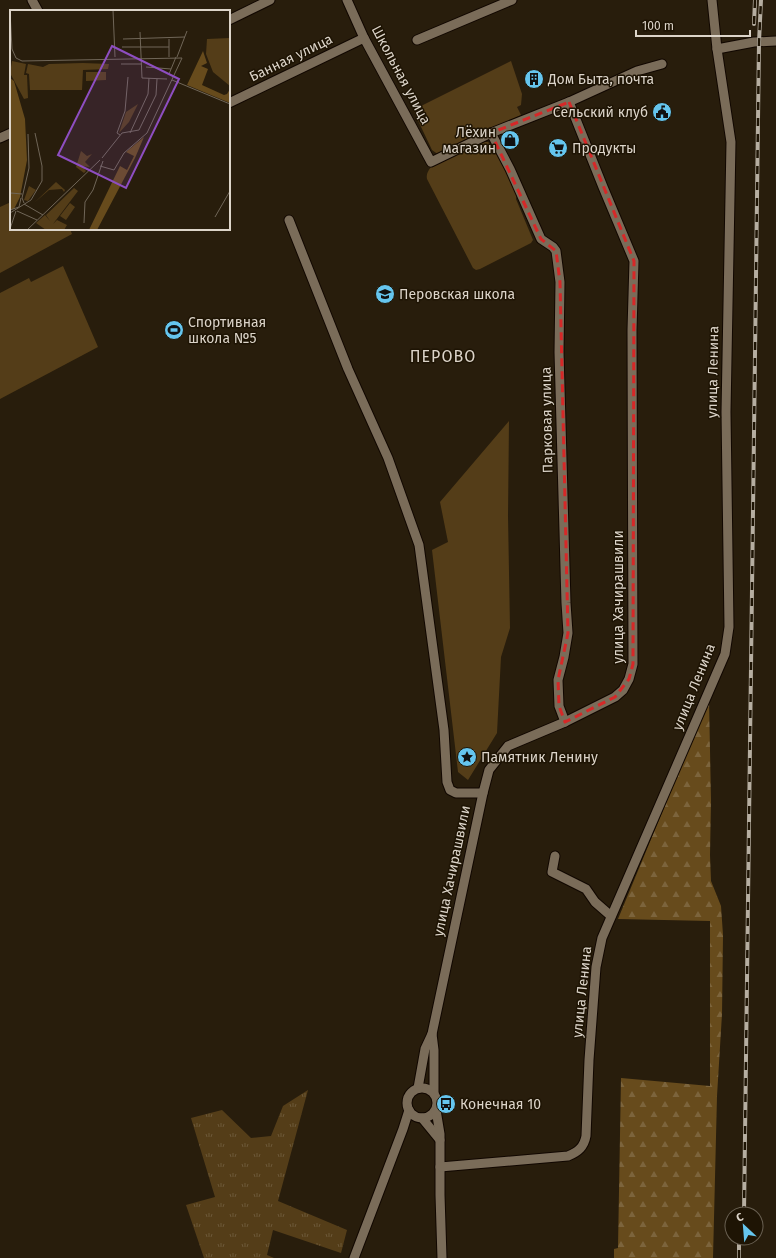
<svg xmlns="http://www.w3.org/2000/svg" width="776" height="1258" font-family="'Fira Sans',sans-serif">
<style>
.grass{fill:url(#grass-tufts)}
.forest{fill:url(#forest-firs)}
.green{fill:#543d18}
.lines{fill:none;stroke-linecap:round;stroke-linejoin:round}
.minor-casing{stroke:#110700;stroke-width:11}
.minor{stroke:#7a6c59;stroke-width:9}
.rail-casing{stroke:#b6aea1;stroke-width:4}
.rail{stroke:#1e1404;stroke-width:2.5;stroke-dasharray:8;stroke-linecap:butt}
.marked{fill:none;stroke:#d62828;stroke-width:3;stroke-dasharray:8 5;stroke-linejoin:round}
.labels{text-anchor:middle;dominant-baseline:central;stroke-width:3;stroke-linejoin:round;paint-order:stroke}
.street-label{font-size:14px;fill:#dcd4c9;stroke:#1e1404}
.poi-label{font-size:14px;fill:#dcd4c9;stroke:#1e1404;text-anchor:start}
.quarter-label{font-size:16px;letter-spacing:1px;fill:#dcd4c9;stroke:#1e1404}
.inset-road{fill:none;stroke:#706658;stroke-width:1}
.view{fill:#8e4ec1;fill-opacity:0.15;stroke:#8e4ec1;stroke-width:2}
.inset-edge{fill:none;stroke:#dcd4c9;stroke-width:2}
</style>
<defs>
<pattern id="grass-tufts" width="24" height="20" patternUnits="userSpaceOnUse"><rect width="24" height="20" fill="#543d18"/><path d="M3 7l-1-3M5 7V3M7 7l1-3M15 17l-1-3M17 17v-4M19 17l1-3" fill="none" stroke="#6c5838"/></pattern>
<pattern id="forest-firs" width="22" height="20" patternUnits="userSpaceOnUse"><rect width="22" height="20" fill="#674b1c"/><path d="M5 1l3.5 6h-7zM16 11l3.5 6h-7z" fill="#7c643c"/></pattern>
</defs>
<rect width="100%" height="100%" fill="#281d0c"/>
<!-- grass -->
<polygon class="grass" points="308,1090 278,1201 347,1230 341,1253 273,1230 267,1255 274,1258 204,1258 186,1205 215,1197 191,1118 222,1110 251,1138 271,1136 283,1106"/>
<!-- forest -->
<polygon class="forest" points="709,699 711,801 710,855 711,881 721,906 723,935 722,1014 717,1096 713,1258 614,1258 614,1249 618,1248 621,1078 710,1086 710,921 618,919"/>
<!-- green -->
<g class="green">
<polygon points="511,61 522,94 521,105 517,107 521,115 439,155 432,150 413,110"/>
<path d="M484 142H488L493 147 517 194 516 199 533 240 531 243 480 269 476 270 473 268 427 179C426 174 428 171 431 167Z"/>
<polygon points="11,202 11,229 70,229 72,234 0,273 0,207"/>
<polygon points="63,266 98,347 0,399 0,293 29,278 31,282"/>
<polygon points="509,421 508,516 510,628 501,657 497,733 468,780 458,772 432,550 448,542 440,502"/>
</g>
<g class="lines">
<defs>
<g id="minor">
<polyline points="32,0 38,11"/>
<polyline points="347,0 364,38 431,162 491,133 569,102 637,71 662,64"/>
<polyline points="229,20 270,0"/>
<polyline points="417,40 512,0"/>
<polyline points="717,49 754,42 776,41"/>
<polyline points="229,103 364,38"/>
<polyline points="491,133 510,169 541,239 553,247 556,251 560,282 559,352 566,603 568,633 564,657 558,680 559,706 565,722"/>
<polyline points="0,138 11,133"/>
<polyline points="289,220 348,369 388,458 419,545 444,730 447,782 450,790 456,793 483,793"/>
<polyline points="555,856 552,872 586,889 595,902 611,916"/>
<polyline points="432,1034 434,1050 434,1093"/>
<circle cx="422" cy="1103" r="15"/>
<polyline points="418,1088 425,1049 432,1034 483,793 489,770 508,746 565,722 615,697 623,690 629,679 633,664 632,330 634,261 603,187 569,102"/>
<polyline points="436,1110 440,1134 440,1195 442,1258"/>
<polyline points="422,1118 440,1140"/>
<path d="M440 1167 568 1156C578 1152 584 1147 586 1136L589 1060 596 967 602 938 725 654 729 627 726 412 731 142 717 49 712 0"/>
<polyline points="354,1258 403,1129 409,1110"/>
</g>
</defs>
<!-- minor casing -->
<use href="#minor" class="minor-casing"/>
<!-- minor -->
<use href="#minor" class="minor"/>
<defs>
<g id="rail">
<polyline points="754,24 755,0"/>
<polyline points="744,1214 759,42 761,0"/>
<polyline points="739,1258 739,1238"/>
</g>
</defs>
<!-- rail casing -->
<use href="#rail" class="rail-casing"/>
<!-- rail -->
<use href="#rail" class="rail"/>
</g>
<!-- marked area -->
<path class="marked" d="M569 102 634 261 633 664 629 679 615 697 565 722 559 706 558 680 568 633 560 282 556 251 541 239 491 133Z"/>
<!-- icons -->
<defs>
<symbol id="building-disc" viewBox="-11 -11 22 22"><circle r="9.5" fill="#65c5ee" stroke="#1e1404"/><path d="M-4-6H4V6H1V3H-1V6H-4ZM-2.5-4.3h1.7v1.8h-1.7ZM.8-4.3h1.7v1.8H.8ZM-2.5-1h1.7V.8h-1.7ZM.8-1h1.7V.8H.8Z" fill="#111"/></symbol>
<symbol id="civic-disc" viewBox="-11 -11 22 22"><circle r="9.5" fill="#65c5ee" stroke="#1e1404"/><path d="M-.6-6.5H3V-4.5H.6V-3L4-1V1h2V6H-6V1h2V-1L-.6-3ZM-1.2 2.5V6h2.4V2.5Z" fill="#111"/></symbol>
<symbol id="shop-disc" viewBox="-11 -11 22 22"><circle r="9.5" fill="#65c5ee" stroke="#1e1404"/><path d="M-5-2.5h2.3a2.7 3.5 0 0 1 5.4 0H5L5.5 6h-11ZM-1.5-2.5h3a1.5 2.3 0 0 0-3 0Z" fill="#111"/></symbol>
<symbol id="supermarket-disc" viewBox="-11 -11 22 22"><circle r="9.5" fill="#65c5ee" stroke="#1e1404"/><path d="M-6-5.5h2.5l.6 2H6L4.5 2H-2.5L-4.4-4H-6ZM-1.5 3.2a1.3 1.3 0 1 0 .1 0ZM3 3.2a1.3 1.3 0 1 0 .1 0Z" fill="#111"/></symbol>
<symbol id="school-disc" viewBox="-11 -11 22 22"><circle r="9.5" fill="#65c5ee" stroke="#1e1404"/><path d="M0-5L7-2L0 1L-7-2ZM-4 1L0 2.5L4 1V4Q0 6-4 4Z" fill="#111"/></symbol>
<symbol id="stadium-disc" viewBox="-11 -11 22 22"><circle r="9.5" fill="#65c5ee" stroke="#1e1404"/><path d="M0-5a6.5 5 0 1 0 0 10a6.5 5 0 1 0 0-10ZM-3.5-1.8h7v3.6h-7Z" fill="#111"/></symbol>
<symbol id="sight-disc" viewBox="-11 -11 22 22"><circle r="9.5" fill="#65c5ee" stroke="#1e1404"/><path d="M0-6L1.8-2.2L6-1.7L2.9 1.2L3.7 5.4L0 3.3L-3.7 5.4L-2.9 1.2L-6-1.7L-1.8-2.2Z" fill="#111"/></symbol>
<symbol id="bus-disc" viewBox="-11 -11 22 22"><circle r="9.5" fill="#65c5ee" stroke="#1e1404"/><path d="M-5-6H5V4H4V6H2V4H-2V6H-4V4H-5ZM-3.5-4V0h7V-4ZM-3.5 1.2v1.5H-2V1.2ZM2 1.2v1.5H3.5V1.2Z" fill="#111"/></symbol>
</defs>
<g fill-rule="evenodd">
<use href="#building-disc" x="523" y="68" width="22" height="22"/>
<use href="#civic-disc" x="651" y="101" width="22" height="22"/>
<use href="#shop-disc" x="499" y="129" width="22" height="22"/>
<use href="#supermarket-disc" x="547" y="137" width="22" height="22"/>
<use href="#school-disc" x="374" y="283" width="22" height="22"/>
<use href="#stadium-disc" x="163" y="319" width="22" height="22"/>
<use href="#sight-disc" x="456" y="746" width="22" height="22"/>
<use href="#bus-disc" x="435" y="1093" width="22" height="22"/>
</g>
<g class="labels">
<!-- street labels -->
<g class="street-label">
<text transform="translate(291 58) rotate(-26)">Банная улица</text>
<text transform="translate(401 75) rotate(62)">Школьная улица</text>
<text transform="translate(713 372) rotate(-89)">улица Ленина</text>
<text transform="translate(547 420) rotate(-91)">Парковая улица</text>
<text transform="translate(618 597) rotate(-90)">улица Хачирашвили</text>
<text transform="translate(694 687) rotate(-68)">улица Ленина</text>
<text transform="translate(452 871) rotate(-78)">улица Хачирашвили</text>
<text transform="translate(582 992) rotate(-84)">улица Ленина</text>
</g>
<!-- poi labels -->
<g class="poi-label">
<text x="548" y="79">Дом Быта, почта</text>
<text x="648" y="112" text-anchor="end">Сельский клуб</text>
<text x="496" y="132" text-anchor="end">Лёхин<tspan x="496" dy="16">магазин</tspan></text>
<text x="572" y="148">Продукты</text>
<text x="399" y="294">Перовская школа</text>
<text x="188" y="322">Спортивная<tspan x="188" dy="16">школа №5</tspan></text>
<text x="481" y="757">Памятник Ленину</text>
<text x="460" y="1104">Конечная 10</text>
</g>
<!-- quarter labels -->
<g class="quarter-label">
<text x="443" y="356">ПЕРОВО</text>
</g>
</g>
<!-- overview -->
<g transform="translate(10 10)">
<rect width="220" height="220" fill="#281d0c"/>
<path d="M71 141 77 146 82 144 75 152 80 157 72 156 76 161 74 163 66 157ZM46 172 55 180 54 182 52 179 39 180 24 193ZM19 176 26 180 18 191 14 190Z" fill="#543d18"/>
<path d="M193 41 197 53 191 56 198 59 192 75 214 85 217 84 220 79V93L177 75ZM0 68 4 71 15 109 17 150 10 187 4 199H0ZM134 127 125 148 87 220H79L110 156 117 160 124 146 116 142Z" fill="#674b1c"/>
<path d="M2 51 16 54 14 65H17L18 88 14 89 0 63Z" fill="#543d18"/>
<path d="M220 28V76L203 62 196 44 197 29ZM73 53 99 54 98 59 73 60 72 80H20L19 64 16 63 18 54 33 57 39 54 73 53V58ZM76 62H96V70L76 71ZM128 94 119 112 109 123 116 102ZM64 178 68 181 43 214 47 210 57 215 54 220H36L26 213 35 205 40 211 36 205ZM60 193 65 197 56 210 50 206Z" fill="#543d18"/>
<path class="inset-road" d="M103 0 105 47M0 1 2 39 6 48 12 51 172 48 137 123 114 143 104 160 90 156M130 22 132 68 157 69M113 29 175 27M112 37H159M159 47V29M167 47 177 21M111 54H132M136 57 161 59M159 64 166 47M162 70 220 94M120 123 138 84 139 68M110 125 107 123 115 101 118 67M92 148 112 123 129 120 146 85 147 69M0 186 1 183 12 184M14 193 12 188 19 158 18 124M14 194 33 205M0 200 9 197 11 188M7 201 27 210M0 203 21 190 32 171V156L25 123M205 207 220 181M74 213 75 192 83 180 93 151M0 219 6 201M17 220 90 150"/>
<path class="view" d="M102 36 169 69 116 178 48 145Z"/>
<rect width="220" height="220" class="inset-edge"/>
</g>
<!-- north arrow -->
<g transform="translate(744 1226) rotate(334)"><circle r="19" fill="#1e1404" stroke="#6a6153"/>
<path d="M0-3L7 15L0 10L-7 15Z" fill="#65c5ee"/>
<text y="-6" font-size="11" font-weight="bold" text-anchor="middle" fill="#dcd4c9">С</text>
</g>
<!-- scale -->
<path d="M636 30v6h114v-6" fill="none" stroke="#dcd4c9" stroke-width="2"/>
<text x="642" y="30" font-size="12" fill="#dcd4c9" stroke="#1e1404" stroke-width="3" paint-order="stroke">100 m</text>
</svg>
